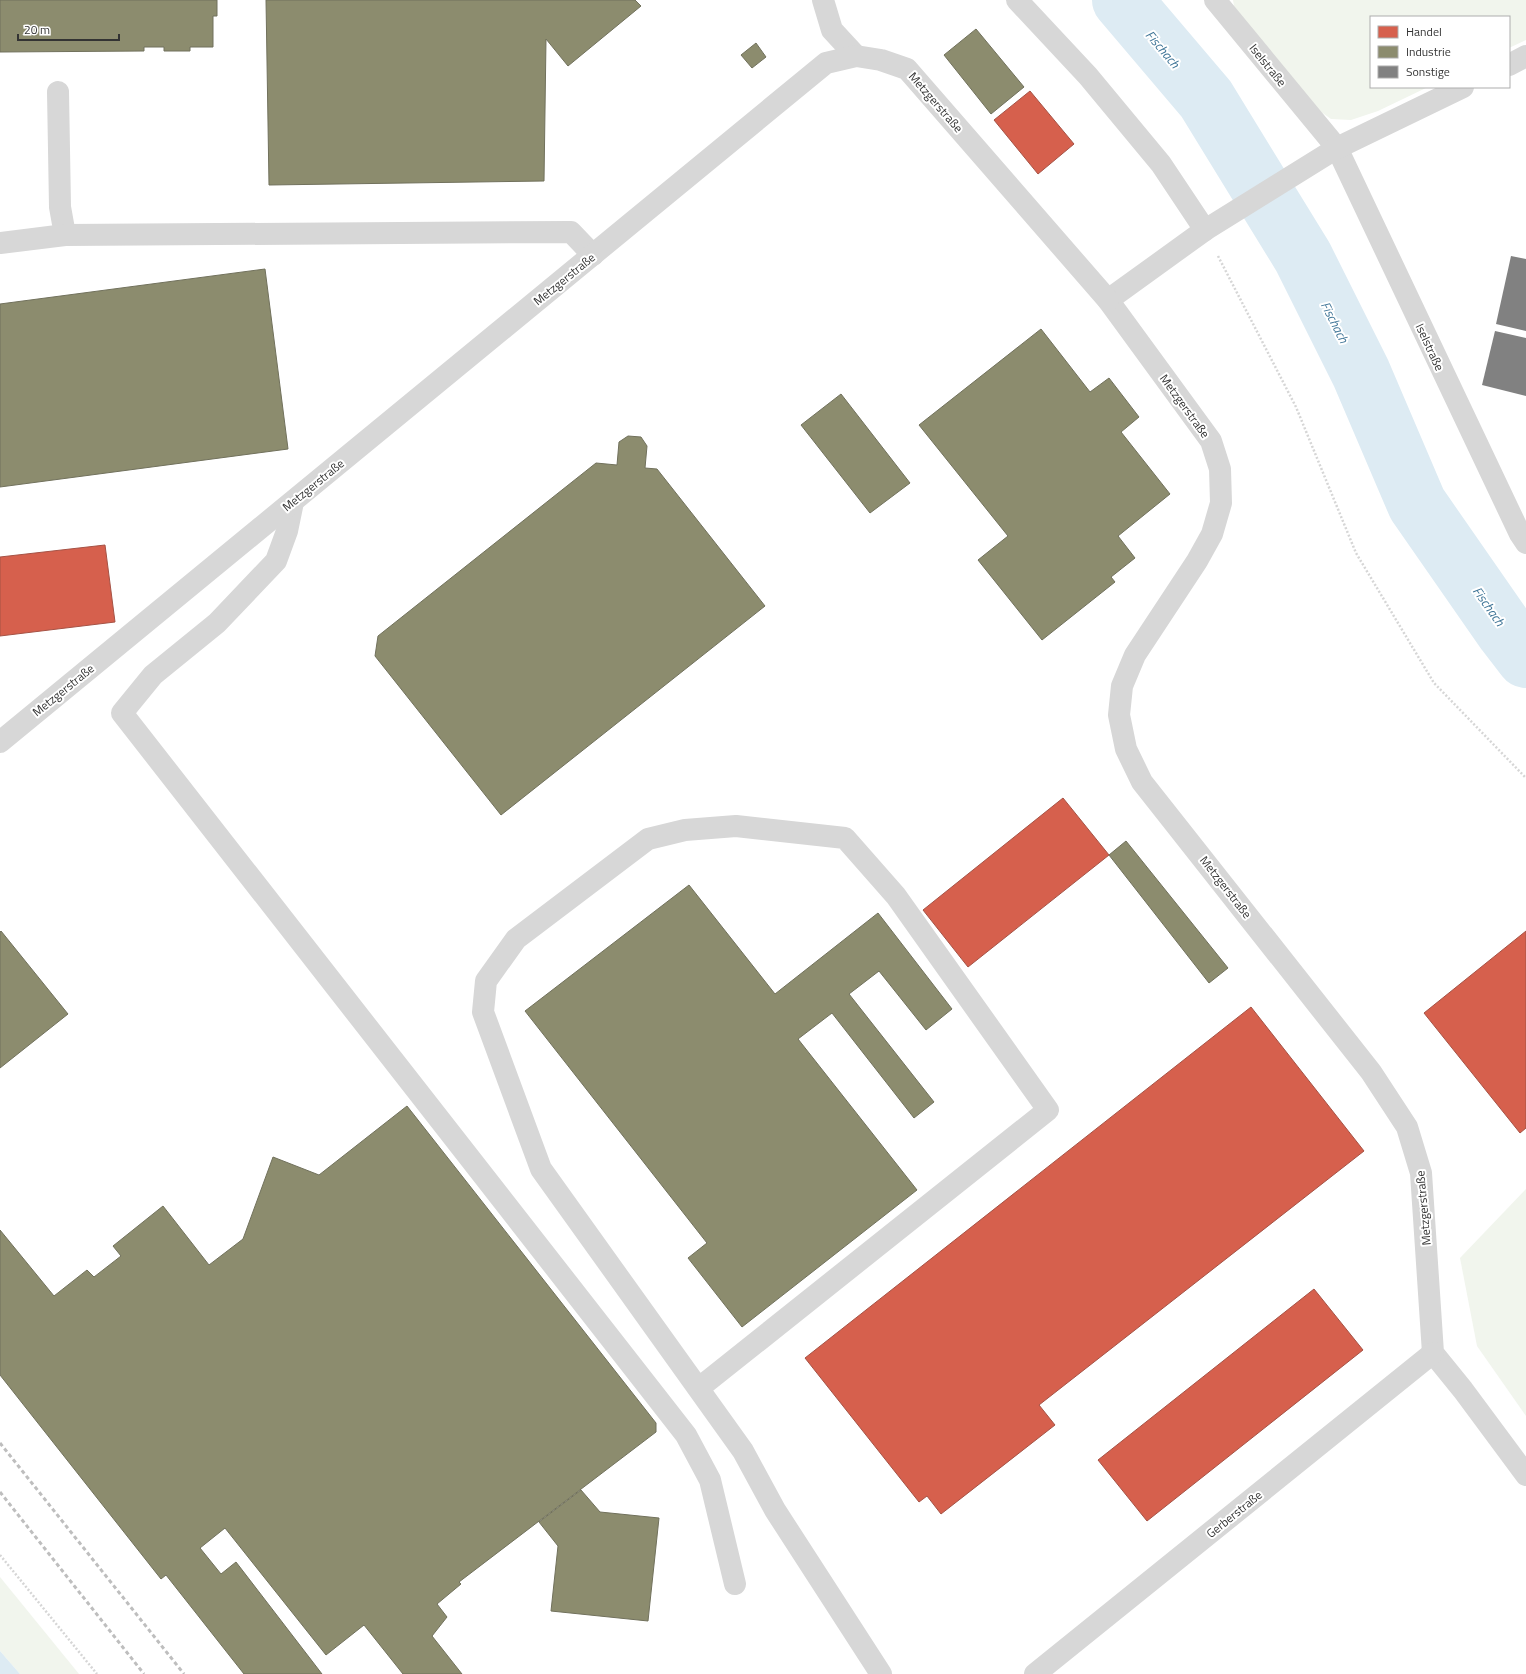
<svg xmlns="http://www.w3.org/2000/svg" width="1526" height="1674" font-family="'Titillium Web',sans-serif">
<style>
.green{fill:#f1f5ed}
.water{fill:#ddebf3}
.shops{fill:#d6604d;stroke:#a55245}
.industry{fill:#8c8c6e;stroke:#71715c}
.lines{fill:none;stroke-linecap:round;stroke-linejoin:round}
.river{stroke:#ddebf3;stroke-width:60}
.building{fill:#818181}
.path{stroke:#d6d6d6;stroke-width:2.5;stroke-dasharray:2 2;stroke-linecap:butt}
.minor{stroke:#d7d7d7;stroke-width:22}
.rail{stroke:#bebebe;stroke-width:3;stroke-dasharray:4 3;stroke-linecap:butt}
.labels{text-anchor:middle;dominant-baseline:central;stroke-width:4;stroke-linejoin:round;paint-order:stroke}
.street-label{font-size:12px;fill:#333;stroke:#fff}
.water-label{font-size:13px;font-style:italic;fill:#3f7597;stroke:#fff}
</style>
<rect width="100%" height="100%" fill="#fff"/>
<!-- green -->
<g class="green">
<polygon points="1233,0 1526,0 1526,40 1509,48 1509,17 1371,17 1371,87 1428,87 1378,111 1351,120 1331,119 1307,102 1234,6"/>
<polygon points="1526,1189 1526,1416 1477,1346 1460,1258"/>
<polygon points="0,1577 79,1674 20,1674 0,1651"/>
</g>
<!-- water -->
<polygon class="water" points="0,1651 20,1674 0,1674"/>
<!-- shops -->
<g class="shops">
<polygon points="1030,91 1074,144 1038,174 994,120"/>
<polygon points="105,545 115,622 0,636 0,557"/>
<polygon points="1063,798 1109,855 968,967 923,910"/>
<polygon points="1526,931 1526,1128 1520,1133 1424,1013"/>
<polygon points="1251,1007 1364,1151 1039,1405 1055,1425 941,1514 927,1496 919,1502 805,1358"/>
<polygon points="1314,1289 1363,1350 1147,1521 1098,1460"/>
</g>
<!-- industry -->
<g class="industry">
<polygon points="0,0 217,0 217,16 213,16 213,47 190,47 190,51 164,51 164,47 144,47 144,51 0,52"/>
<polygon points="266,0 635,0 641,6 568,66 546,39 544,181 269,185"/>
<polygon points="976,29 1024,87 991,114 944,55"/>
<polygon points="756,43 766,57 752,68 741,55"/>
<polygon points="265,269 288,449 0,487 0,304"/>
<polygon points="1041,329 1090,392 1109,378 1139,417 1121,432 1170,494 1118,536 1135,558 1111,577 1115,582 1042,640 978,560 1008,536 919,425"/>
<polygon points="841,394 910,483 870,513 801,425"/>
<polygon points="628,436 641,437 647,446 645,468 657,469 765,606 501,815 375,656 378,636 596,463 617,465 619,442"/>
<polygon points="1126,841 1228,968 1209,983 1109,855"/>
<polygon points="689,885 775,994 878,913 952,1009 926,1030 879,971 849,994 934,1102 914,1118 832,1013 798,1039 917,1190 742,1327 688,1258 707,1243 525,1011"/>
<polygon points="1,931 68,1014 0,1068 0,932"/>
<polygon points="407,1106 656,1423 656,1432 459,1582 461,1584 437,1604 447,1617 432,1636 462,1674 403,1674 364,1625 326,1655 225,1528 200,1548 221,1574 236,1562 322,1674 244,1674 166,1575 161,1579 0,1375 0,1230 54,1296 87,1270 94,1277 121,1256 113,1246 163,1206 209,1265 243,1239 273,1157 319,1175"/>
<polygon points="581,1490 600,1512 659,1518 648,1621 551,1611 558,1546 539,1522"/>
</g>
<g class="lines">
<!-- river -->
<polyline class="river" points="1122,0 1206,99 1303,257 1361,373 1417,504 1506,632 1526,658"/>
</g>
<!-- building -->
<g class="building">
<polygon points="1511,256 1526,259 1526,331 1496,324"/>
<polygon points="1495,331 1526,338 1526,396 1482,385"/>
</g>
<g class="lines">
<!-- path -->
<g class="path">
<polyline points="1218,256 1296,407 1356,553 1434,683 1526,778"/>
<polyline points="0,1555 97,1674"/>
</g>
<!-- minor -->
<g class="minor">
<polyline points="823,0 832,30 856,56"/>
<polyline points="1017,0 1088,76 1161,164 1205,230"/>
<polyline points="1215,0 1337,148 1520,534 1526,543"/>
<polyline points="1509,65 1526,56"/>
<polyline points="1463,87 1337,148 1205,230 1108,300 1211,441 1220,469 1221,503 1212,534 1197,561 1135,655 1122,686 1119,715 1126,749 1142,782 1371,1072 1407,1127 1421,1173 1433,1353 1463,1390 1526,1475"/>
<polyline points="58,92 60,207 65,235"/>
<polyline points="0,243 65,235 571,232 593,255"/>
<polyline points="293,502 287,531 276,561 217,623 153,675 122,713 686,1435 710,1480 735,1584"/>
<polyline points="0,742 826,63 856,56 881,60 907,69 1108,300"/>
<polyline points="699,1388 1048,1110 896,896 845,838 736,826 685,830 648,839 516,939 486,981 483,1012 541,1169 743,1451 775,1510 881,1674"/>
<polyline points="1035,1674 1433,1353"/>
</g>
<!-- rail -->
<g class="rail">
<polyline points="0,1443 184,1674"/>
<polyline points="0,1492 144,1674"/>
</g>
</g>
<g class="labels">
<!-- street labels -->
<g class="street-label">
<text transform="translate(1268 65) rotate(51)">Iselstraße</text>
<text transform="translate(936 102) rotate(49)">Metzgerstraße</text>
<text transform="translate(564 279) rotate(-39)">Metzgerstraße</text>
<text transform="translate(1430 347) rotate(65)">Iselstraße</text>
<text transform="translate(1185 406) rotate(54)">Metzgerstraße</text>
<text transform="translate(313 485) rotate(-39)">Metzgerstraße</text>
<text transform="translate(63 690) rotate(-39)">Metzgerstraße</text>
<text transform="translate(1226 887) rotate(52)">Metzgerstraße</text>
<text transform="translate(1423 1208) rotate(-95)">Metzgerstraße</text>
<text transform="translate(1234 1514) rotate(-39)">Gerberstraße</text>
</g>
<!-- water labels -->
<g class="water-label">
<text transform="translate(1163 49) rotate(50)">Fischach</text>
<text transform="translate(1335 322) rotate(63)">Fischach</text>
<text transform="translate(1489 606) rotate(55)">Fischach</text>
</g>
</g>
<!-- legend -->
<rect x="1370" y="16" width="140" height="72" fill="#ffffff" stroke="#adadad"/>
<rect x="1378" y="26" width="20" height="12" fill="#d6604d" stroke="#adadad"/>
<text x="1406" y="36" font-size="12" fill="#333333">Handel</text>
<rect x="1378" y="46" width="20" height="12" fill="#8c8c6e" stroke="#adadad"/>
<text x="1406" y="56" font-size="12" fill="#333333">Industrie</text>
<rect x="1378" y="66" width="20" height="12" fill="#818181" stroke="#adadad"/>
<text x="1406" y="76" font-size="12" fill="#333333">Sonstige</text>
<!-- scale -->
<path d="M18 34v6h101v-6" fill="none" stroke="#333333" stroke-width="2"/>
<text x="24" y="34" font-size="12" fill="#333333" stroke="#ffffff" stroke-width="3" paint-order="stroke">20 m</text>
</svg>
